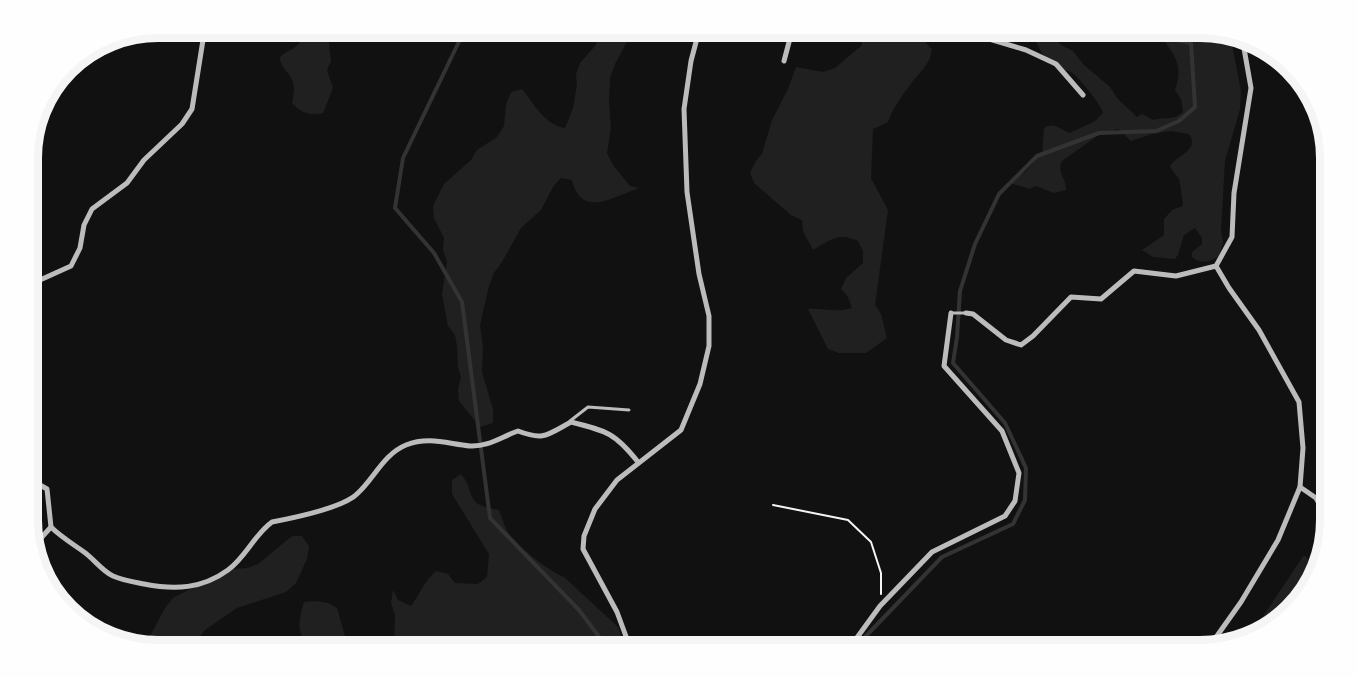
<svg xmlns="http://www.w3.org/2000/svg" width="1358" height="677" font-family="Arial,sans-serif">
<style>
.green{fill:#202020}
.lines{fill:none;stroke-linecap:round;stroke-linejoin:round}
.stream{stroke:#333;stroke-width:4}
.building{fill:#4a4a4a}
.path{stroke:#f5f5f5;stroke-width:2}
.service{stroke:#bcbcbc;stroke-width:3}
.minor{stroke:#bcbcbc;stroke-width:5}
.rim{fill:none;stroke:#f5f5f5;stroke-width:8}
</style>
<rect width="100%" height="100%" fill="#111"/>
<!-- green -->
<g class="green">
<path d="M291 27H337L329 43 331 61 327 70 333 88 323 113C310 116 301 113 292 103 293 98 294 93 294 88 294 74 280 70 280 57 286 51 293 50 300 43L294 36Z"/>
<path d="M605 27H635L615 64 610 78 609 102 611 128 607 153 613 165 630 186 639 188C613 197 581 219 572 180L561 178 553 187 541 210 521 228 502 262 494 273 489 286 480 325 483 347 482 372 493 409V423L480 427 459 401 458 389 461 377 458 367 457 346 455 335 448 326 442 294 447 262 443 250 444 238 434 218 433 206 444 184 471 160 477 150 497 137 504 126 506 104 511 92 522 89C534 104 545 125 565 128L573 108 577 85 576 74 580 63 595 46Z"/>
<path d="M862 27H892L899 36 924 41 932 49C930 66 919 72 910 85 901 97 893 108 888 122L873 129 871 178 888 210 875 305 881 314 887 338 866 353H839L828 349 808 309C823 308 837 313 852 308L848 297 841 289 846 278 863 263V251L858 241C838 232 831 240 813 250L803 231 802 220 791 215 754 183 750 173 756 161 762 154 772 120 788 89 796 67 823 72 835 68 862 45Z"/>
<path d="M1155 27H1200L1230 34 1241 91 1240 109 1225 161 1221 231 1223 242 1219 256C1210 262 1201 264 1192 257V252L1202 244V238L1195 228 1184 235 1178 255 1175 259 1153 257 1142 250 1164 235V219L1172 210 1183 206C1183 203 1180 182 1179 179 1176 174 1172 172 1170 166 1177 155 1200 150 1189 134L1171 131 1152 134 1131 141 1118 129 1100 134 1062 161C1056 173 1067 178 1066 190L1054 193 1036 186 1030 189 1010 183C1014 175 1022 176 1027 170 1033 165 1034 159 1042 154L1044 128C1054 121 1061 130 1070 133L1095 121 1103 113C1102 106 1078 76 1071 72 1067 70 1061 70 1057 68 1048 64 1036 46 1035 37L1039 33 1051 35 1061 45 1073 51 1083 64 1110 87 1117 98 1137 117 1142 114 1153 120C1165 116 1171 122 1183 112L1181 99 1175 90C1186 60 1169 51 1155 27Z"/>
<path d="M461 474C478 495 462 504 499 510 502 517 504 526 508 532 518 547 547 570 564 577L618 627 626 650H394L395 615 391 603 393 590 398 600 411 606C420 594 424 581 436 571L448 574 455 583 478 584 487 577 489 554 452 494V480Z"/>
<polygon points="292,536 302,536 309,546 307,559 296,583 286,592 237,608 205,630 189,650 158,650 144,647 165,608 173,598 222,572 233,569 247,568 258,564"/>
<polygon points="1304,555 1319,571 1318,577 1273,628 1250,636"/>
<path d="M316 601 328 603 337 608 349 650H311C296 632 298 623 304 602Z"/>
</g>
<g class="lines">
<!-- stream -->
<g class="stream">
<polyline points="466,27 403,158 395,208 434,253 462,302 490,518 579,610 609,650"/>
<polyline points="109,40 110,36"/>
<polyline points="856,650 866,636 942,557 1013,524 1025,500 1026,468 1005,423 953,363 957,337 960,291 975,244 999,194 1037,156 1099,133 1156,131 1179,121 1195,107 1191,43 1163,37 1154,27"/>
</g>
</g>
<!-- building -->
<polygon class="building" points="1330,299 1330,326 1317,310"/>
<g class="lines">
<!-- path -->
<polyline class="path" points="773,505 848,520 871,542 881,573 881,594"/>
<!-- service -->
<g class="service">
<polyline points="951,313 966,313"/>
<polyline points="570,421 588,407 629,410"/>
</g>
<!-- minor -->
<g class="minor">
<polyline points="949,27 1026,50 1056,64 1083,95"/>
<polyline points="1242,37 1251,88 1234,193 1232,237 1216,266 1229,288 1259,330 1299,402 1303,448 1300,487"/>
<polyline points="784,61 793,27"/>
<polyline points="966,313 973,314 1006,340 1021,345 1033,336 1071,297 1101,299 1134,271 1176,276 1216,266"/>
<polyline points="28,316 40,280 71,266 80,248 84,225 92,209 127,183 144,160 182,124 192,109 203,40 199,27"/>
<polyline points="28,353 31,365 28,374"/>
<polyline points="28,478 47,489 51,527"/>
<path d="M35 553 41 538 51 527C61 537 73 544 84 552 94 559 102 571 113 576 122 580 134 582 144 584 175 590 202 589 228 570 246 557 254 535 272 522 293 518 344 508 358 493 375 477 384 454 406 445 429 436 448 444 470 446 488 447 501 437 518 431 544 441 547 435 571 422 607 431 615 433 638 462"/>
<polyline points="631,650 617,612 583,549 584,536 595,509 617,480 681,430 700,384 709,346 709,316 699,274 687,192 684,109 691,61 700,27"/>
<polyline points="848,650 880,606 932,552 1005,516 1015,501 1019,473 1002,431 944,366 951,313"/>
<polyline points="1207,650 1241,602 1278,540 1300,487 1316,498 1330,523"/>
</g>
</g>
<!-- crop -->
<path d="M0 0H1358V677H0ZM158 38H1200A120 120 0 0 1 1320 158V520A120 120 0 0 1 1200 640H158A120 120 0 0 1 38 520V158A120 120 0 0 1 158 38Z" fill="#fefefe" fill-rule="evenodd"/>
<path class="rim" d="M158 38H1200A120 120 0 0 1 1320 158V520A120 120 0 0 1 1200 640H158A120 120 0 0 1 38 520V158A120 120 0 0 1 158 38Z"/>
</svg>
